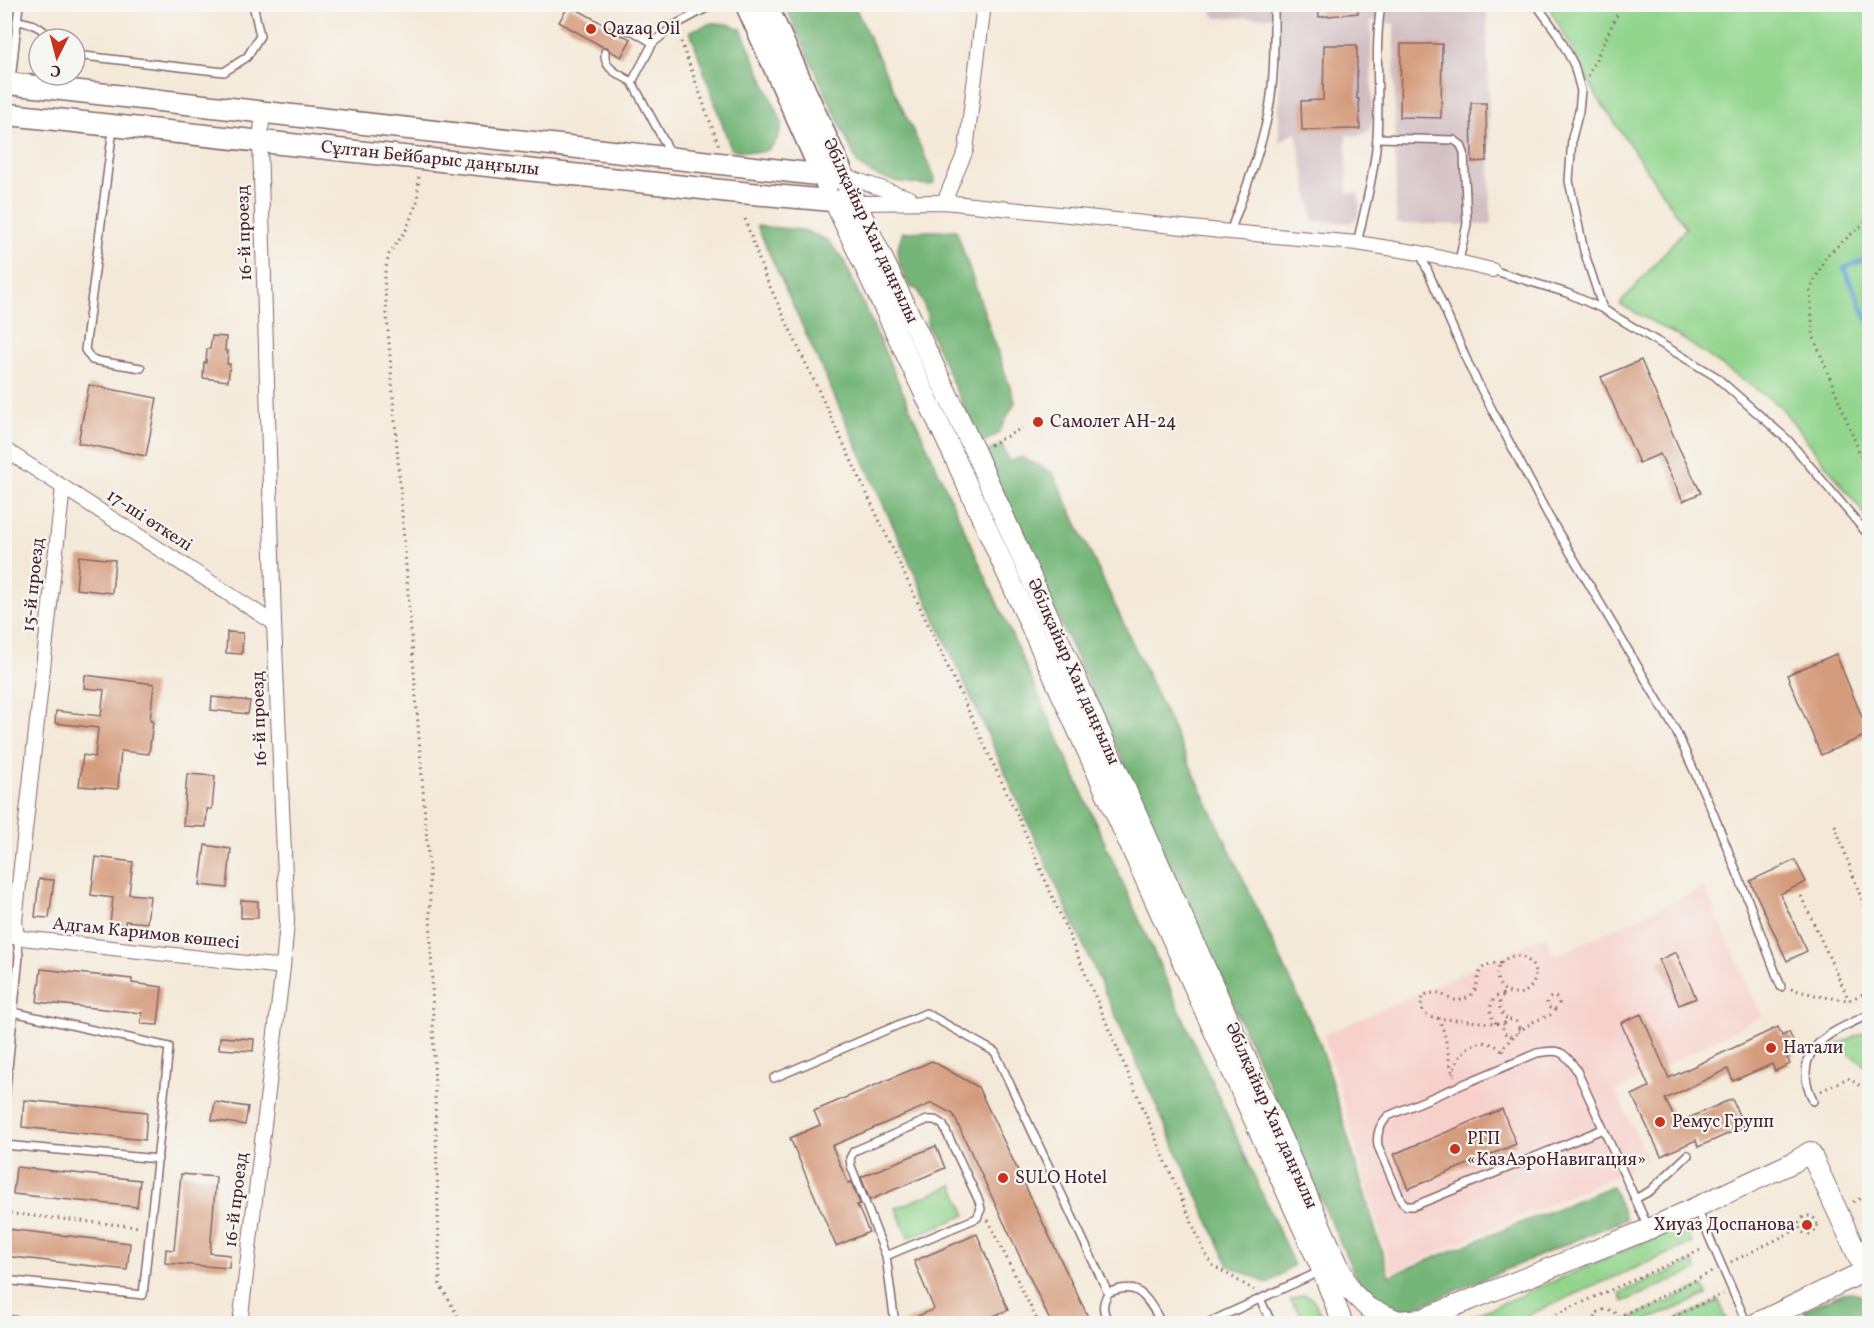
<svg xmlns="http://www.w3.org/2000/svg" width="1874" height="1328" font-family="Vollkorn,serif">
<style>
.built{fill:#f7d0cb}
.industrial{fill:#d2bec2}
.green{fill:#92d58d;stroke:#6e7a5c;stroke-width:1.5}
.forest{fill:#75b678;stroke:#606a52;stroke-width:1.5}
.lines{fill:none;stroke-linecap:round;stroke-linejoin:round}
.stream{stroke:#5ea3d3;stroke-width:4.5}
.building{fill:#d59b7d}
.lane-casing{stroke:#866668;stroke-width:10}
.street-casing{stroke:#866668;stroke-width:16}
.secondary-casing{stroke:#866668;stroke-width:22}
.primary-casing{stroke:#866668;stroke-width:24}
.path{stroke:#866668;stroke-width:3;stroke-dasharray:1.5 4.5;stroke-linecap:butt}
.lane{stroke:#fff;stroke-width:7}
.street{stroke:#fff;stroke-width:14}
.secondary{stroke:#fff;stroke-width:20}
.primary{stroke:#fff;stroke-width:21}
.poi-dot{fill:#c8321e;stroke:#f6f6f2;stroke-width:2}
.labels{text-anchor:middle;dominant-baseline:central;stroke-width:4.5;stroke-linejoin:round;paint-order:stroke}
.poi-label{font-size:18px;fill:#4a1f2b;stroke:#f6f6f2;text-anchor:start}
.street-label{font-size:18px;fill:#4a1f2b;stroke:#f6f6f2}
</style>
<rect width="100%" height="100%" fill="#f6f6f2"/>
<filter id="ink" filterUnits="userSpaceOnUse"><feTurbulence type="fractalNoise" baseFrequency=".0167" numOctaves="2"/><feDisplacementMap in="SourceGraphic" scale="12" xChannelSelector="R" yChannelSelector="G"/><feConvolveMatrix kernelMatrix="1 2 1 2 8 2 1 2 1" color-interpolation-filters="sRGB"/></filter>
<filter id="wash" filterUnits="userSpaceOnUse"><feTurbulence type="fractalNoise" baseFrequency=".008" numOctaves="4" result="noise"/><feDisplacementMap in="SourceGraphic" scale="24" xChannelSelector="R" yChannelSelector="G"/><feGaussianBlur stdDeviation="1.35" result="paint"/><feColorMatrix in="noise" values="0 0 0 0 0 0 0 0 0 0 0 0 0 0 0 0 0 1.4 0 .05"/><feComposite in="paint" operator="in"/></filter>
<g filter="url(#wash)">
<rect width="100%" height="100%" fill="#f4e9d8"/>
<!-- built -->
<polygon class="built" points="1704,888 1762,1016 1616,1091 1646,1156 1622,1173 1606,1180 1391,1272 1324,1035 1545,936 1554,956"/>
<!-- industrial -->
<polygon class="industrial" points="1208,5 1487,5 1491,225 1396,224 1394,24 1371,20 1372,122 1368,131 1359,136 1346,135 1347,193 1358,193 1360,202 1358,216 1351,223 1313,221 1296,131 1279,143 1279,17 1216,18"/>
<!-- green -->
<g class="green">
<polygon points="1548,5 1869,5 1869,520 1780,406 1683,339 1620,304 1686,228 1596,95"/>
<polygon points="1869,1030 1869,1069 1837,1045"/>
<polygon points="953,1185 966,1215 908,1238 896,1208"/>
<polygon points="1684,1225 1692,1243 1510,1323 1457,1323"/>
<polygon points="1693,1262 1697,1270 1623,1302 1620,1293"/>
<polygon points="1704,1286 1707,1295 1641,1323 1633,1323 1630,1318"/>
<path d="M1303 1295C1316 1296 1319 1312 1323 1323H1307L1290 1300Z"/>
<polygon points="1719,1301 1727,1319 1717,1323 1669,1323"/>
</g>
<!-- forest -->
<g class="forest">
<path d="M785 5H854L935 178 934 182 930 185C904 183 878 182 858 164Z"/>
<path d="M712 23 728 24 741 29 782 123C775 158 760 154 731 149L690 31Z"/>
<polygon points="757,226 803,230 828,240 844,261 1294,1265 1268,1284 1229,1266"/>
<path d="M956 230 1015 402 998 434 980 444 927 325 928 316 918 290 909 286C899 263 892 257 903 232Z"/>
<path d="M1002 444 1009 462 1021 457 1053 473 1320 1043 1389 1276 1612 1186 1626 1219 1410 1310C1374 1313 1369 1299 1353 1271L984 453Z"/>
<polygon points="1852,1292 1866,1297 1869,1305 1869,1317 1855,1323 1810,1323 1804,1310 1843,1293"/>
</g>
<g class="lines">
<!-- stream -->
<polyline class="stream" points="1870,257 1844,268 1870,325"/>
</g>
<g id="blocks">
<!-- building -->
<g class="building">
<polygon points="1318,4 1358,4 1358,13 1319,17"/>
<polygon points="569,5 612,29 615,34 624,36 631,39 621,57 610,51 607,47 603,47 559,22"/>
<polygon points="1401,44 1442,44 1441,118 1400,117"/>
<polygon points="1324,45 1357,45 1357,99 1359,99 1360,129 1302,130 1301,101 1323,100"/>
<polygon points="1471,103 1486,103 1487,161 1472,162"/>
<polygon points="212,336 226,337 225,351 228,351 227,364 230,364 228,381 203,378 204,362 206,363 207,349 210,349"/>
<polygon points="1641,360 1678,446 1701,493 1683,501 1660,454 1639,463 1601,377"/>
<polygon points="89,385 157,398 146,456 78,443"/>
<polygon points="79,556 115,560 112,593 76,589"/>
<polygon points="227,632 243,633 242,654 226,653"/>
<polygon points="1836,654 1869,734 1821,755 1787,675"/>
<polygon points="85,675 154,684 150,721 153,721 149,754 121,751 118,789 79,786 83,755 95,757 98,728 55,723 56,711 101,716 104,690 84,688"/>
<polygon points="212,697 250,701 248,714 211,710"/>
<polygon points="187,774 215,776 212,809 207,809 206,827 183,826"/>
<polygon points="205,845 231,849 227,888 200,885"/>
<polygon points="96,857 133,862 129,894 150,896 147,923 125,921 125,925 110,923 113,898 91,895"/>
<polygon points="1795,860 1806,882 1780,894 1807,951 1787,961 1750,881"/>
<polygon points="39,879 54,880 49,918 35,917"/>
<polygon points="241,900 258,901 258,918 241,918"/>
<polygon points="1676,952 1696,998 1679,1005 1659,960"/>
<polygon points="41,969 132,979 132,983 162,987 158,1025 141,1024 142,1013 37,1002"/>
<polygon points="1641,1014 1669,1078 1778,1027 1782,1036 1789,1032 1798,1052 1787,1057 1790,1064 1775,1071 1772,1064 1733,1081 1728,1069 1665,1099 1677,1123 1732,1099 1744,1127 1698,1147 1696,1140 1661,1156 1632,1095 1649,1087 1621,1023"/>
<polygon points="220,1037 254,1039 253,1051 219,1049"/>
<polygon points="932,1061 978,1087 1091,1323 1051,1323 953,1114 932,1103 832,1146 848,1183 851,1182 860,1204 857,1205 869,1232 836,1246 790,1138 820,1125 814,1111"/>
<polygon points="24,1100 147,1112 145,1140 22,1127"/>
<polygon points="215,1102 248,1107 245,1125 212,1120"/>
<polygon points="1502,1109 1516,1144 1408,1189 1394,1154"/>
<polygon points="936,1146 945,1168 870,1200 861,1177"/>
<polygon points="16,1167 140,1180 137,1207 13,1194"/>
<polygon points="181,1174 216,1177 210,1253 230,1255 229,1268 165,1263 166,1249 174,1250"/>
<polygon points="7,1229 130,1243 127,1270 4,1256"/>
<polygon points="977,1234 1008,1310 977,1323 902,1323 934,1309 914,1261"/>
</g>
</g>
</g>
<g filter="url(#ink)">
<use href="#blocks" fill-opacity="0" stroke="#866668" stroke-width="1.5"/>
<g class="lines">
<defs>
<g id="lane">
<polyline points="1536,4 1557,33 1574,65 1581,91 1579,111 1572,138 1569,181 1584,251 1603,309"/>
<path d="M17 21C33 23 41 27 52 39"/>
<polyline points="618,29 633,31 653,43"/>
<path d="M605 52C603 69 619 74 632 82"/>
<polyline points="75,55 224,72 247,57 260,36 253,4"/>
<polyline points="11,81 19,4"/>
<polyline points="113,128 85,350 92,360 141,368"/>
<polyline points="1377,138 1454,140 1461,145 1464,153 1467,224 1459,261"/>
<polyline points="671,154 632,82 653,43 675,25 714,4"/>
<path d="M1230 232C1245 190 1263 147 1270 103 1275 70 1274 37 1274 4"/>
<path d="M1357 243C1365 209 1374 174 1377 138 1380 94 1374 49 1381 4"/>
<polyline points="1420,253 1471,370 1548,515 1676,731 1714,815 1748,900 1781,987"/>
<polyline points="1492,270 1567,293 1603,309 1715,376 1788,440 1870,537"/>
<polyline points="4,1010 169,1047 143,1295 4,1280"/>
<path d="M774 1078 926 1013 995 1052 1108 1293C1101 1306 1103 1311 1109 1324"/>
<path d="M1813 1101C1811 1095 1808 1089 1807 1083 1799 1041 1840 1029 1870 1014"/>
<polyline points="4,1109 19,956 17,937"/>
<path d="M1603 1129 1414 1206H1407L1402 1202 1378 1146C1376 1133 1380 1125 1388 1116L1537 1053C1559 1049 1563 1050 1576 1069L1649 1229"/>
<polyline points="4,1145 158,1159"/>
<polyline points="1635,1199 1650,1191 1688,1155"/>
<polyline points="1697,1209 1747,1324"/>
<polyline points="886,1256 977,1218 981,1209 979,1201 943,1125 935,1120 927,1120 854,1151 850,1158 851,1166 886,1256 895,1324"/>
<path d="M1108 1293C1140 1279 1148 1300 1162 1324"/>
<polyline points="1260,1299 1272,1324"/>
<polyline points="4,1319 40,1324"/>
<polyline points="1205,1324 1319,1272"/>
</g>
<g id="street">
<polyline points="842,175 910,198"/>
<polyline points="944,202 966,150 984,4"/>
<polyline points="856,203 944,202 1230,232 1357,243 1420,253 1492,270"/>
<polyline points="4,449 274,623"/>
<polyline points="4,936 283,967"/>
<polyline points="17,937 15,921 63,487"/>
<polyline points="240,1324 283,967 287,922 274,623 260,142 263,111"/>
</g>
<g id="secondary">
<polyline points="834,201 954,456 1322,1270 1343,1324"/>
<polyline points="856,203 975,452 1331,1249 1350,1290 1368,1308 1398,1321 1422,1319 1649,1229 1794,1162 1810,1152 1865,1271 1755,1324"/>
</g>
<g id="primary">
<polyline points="746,4 827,185"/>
<polyline points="766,4 848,186"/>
<polyline points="4,83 822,175 842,175"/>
<path d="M4 114C242 140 479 164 716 190 762 195 809 198 856 203"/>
</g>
</defs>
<!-- lane casing -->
<use href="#lane" class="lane-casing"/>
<!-- street casing -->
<use href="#street" class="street-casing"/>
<!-- secondary casing -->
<use href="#secondary" class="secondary-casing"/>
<!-- primary casing -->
<use href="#primary" class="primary-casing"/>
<!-- path -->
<g class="path">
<polyline points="666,4 671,13"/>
<polyline points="679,36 719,146"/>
<polyline points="1588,76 1622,4"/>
<polyline points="419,177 417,202 406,230 389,254 384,277 429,869 440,1284 462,1324"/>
<polyline points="1870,218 1826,256 1810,290 1813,335 1870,479"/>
<polyline points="745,219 764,274 1020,821 1204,1251 1212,1265 1254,1290"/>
<polyline points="990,445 1022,428"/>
<polyline points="1835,825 1870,923"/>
<polyline points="1801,896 1849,1000"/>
<circle cx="1516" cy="975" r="19"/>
<path d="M1501 963C1467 963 1486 987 1468 997 1448 1008 1447 987 1424 995 1419 1006 1421 1014 1433 1018L1504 1024"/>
<polyline points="1791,989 1823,997 1849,1000 1870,991"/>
<path d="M1503 996C1496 1005 1501 1014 1508 1020"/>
<circle cx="1553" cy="1003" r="6"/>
<path d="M1438 1018C1449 1038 1446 1057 1454 1076"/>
<circle cx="1511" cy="1028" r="8"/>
<path d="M1496 1023C1488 1014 1489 1007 1495 997L1504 994"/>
<polyline points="1518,1032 1533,1022 1550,1015 1556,1009"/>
<polyline points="1503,1052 1503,1048 1514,1036"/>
<path d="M1453 1074C1458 1049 1480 1031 1503 1051"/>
<polyline points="1821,1091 1848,1078 1870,1092"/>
<polyline points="1853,1202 1870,1194"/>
<polyline points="4,1213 140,1227"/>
<circle cx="1808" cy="1225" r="9"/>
<polyline points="988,1220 1039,1324"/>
<polyline points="1731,1262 1800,1228"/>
<polyline points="1282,1317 1288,1324"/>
<polyline points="1618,1317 1712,1272"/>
<polyline points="1534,1324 1703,1249"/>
<path d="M1594 1324 1596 1314C1606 1305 1618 1310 1619 1324"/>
<polyline points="1657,1324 1723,1294"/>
<polyline points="1862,1324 1870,1320"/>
</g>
<!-- lane -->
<use href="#lane" class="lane"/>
<!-- street -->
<use href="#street" class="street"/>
<!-- secondary -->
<use href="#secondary" class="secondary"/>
<!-- primary -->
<use href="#primary" class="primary"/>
</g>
</g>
<!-- markers -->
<g class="poi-dot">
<circle cx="591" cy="29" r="6"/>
<circle cx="1038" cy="422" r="6"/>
<circle cx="1771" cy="1048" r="6"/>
<circle cx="1660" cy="1122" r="6"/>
<circle cx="1455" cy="1149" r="6"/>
<circle cx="1003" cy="1178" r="6"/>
<circle cx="1807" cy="1225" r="6"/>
</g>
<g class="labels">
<!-- poi labels -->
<g class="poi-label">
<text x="603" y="29">Qazaq Oil</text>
<text x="1050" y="422">Самолет АН-24</text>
<text x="1783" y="1048">Натали</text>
<text x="1672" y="1122">Ремус Групп</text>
<text x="1467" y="1139">РГП<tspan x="1467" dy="21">«КазАэроНавигация»</tspan></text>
<text x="1015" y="1178">SULO Hotel</text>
<text x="1795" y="1225" text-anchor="end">Хиуаз Доспанова</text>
</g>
<!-- street labels -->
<g class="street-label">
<text transform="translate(430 159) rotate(6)">Сұлтан Бейбарыс даңғылы</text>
<text transform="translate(870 231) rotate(65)">Әбілқайыр Хан даңғылы</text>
<text transform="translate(245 233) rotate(-92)">16-й проезд</text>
<text transform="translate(149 521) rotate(33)">17-ші өткелі</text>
<text transform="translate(34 585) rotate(-84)">15-й проезд</text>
<text transform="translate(1073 672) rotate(66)">Әбілқайыр Хан даңғылы</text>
<text transform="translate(260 719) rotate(-92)">16-й проезд</text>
<text transform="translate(146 934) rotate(6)">Адгам Каримов көшесі</text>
<text transform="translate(1271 1116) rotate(66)">Әбілқайыр Хан даңғылы</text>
<text transform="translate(237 1200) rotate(-83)">16-й проезд</text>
</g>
</g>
<!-- margin -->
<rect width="1874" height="1328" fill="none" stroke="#f6f6f2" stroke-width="24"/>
<!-- north arrow -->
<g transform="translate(57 57) rotate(186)"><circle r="28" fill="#f6f6f2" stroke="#b1a0a2" stroke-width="1.5"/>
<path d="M0-4.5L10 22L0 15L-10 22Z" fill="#c8321e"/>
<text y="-9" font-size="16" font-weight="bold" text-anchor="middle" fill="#4a1f2b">С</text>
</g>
</svg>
